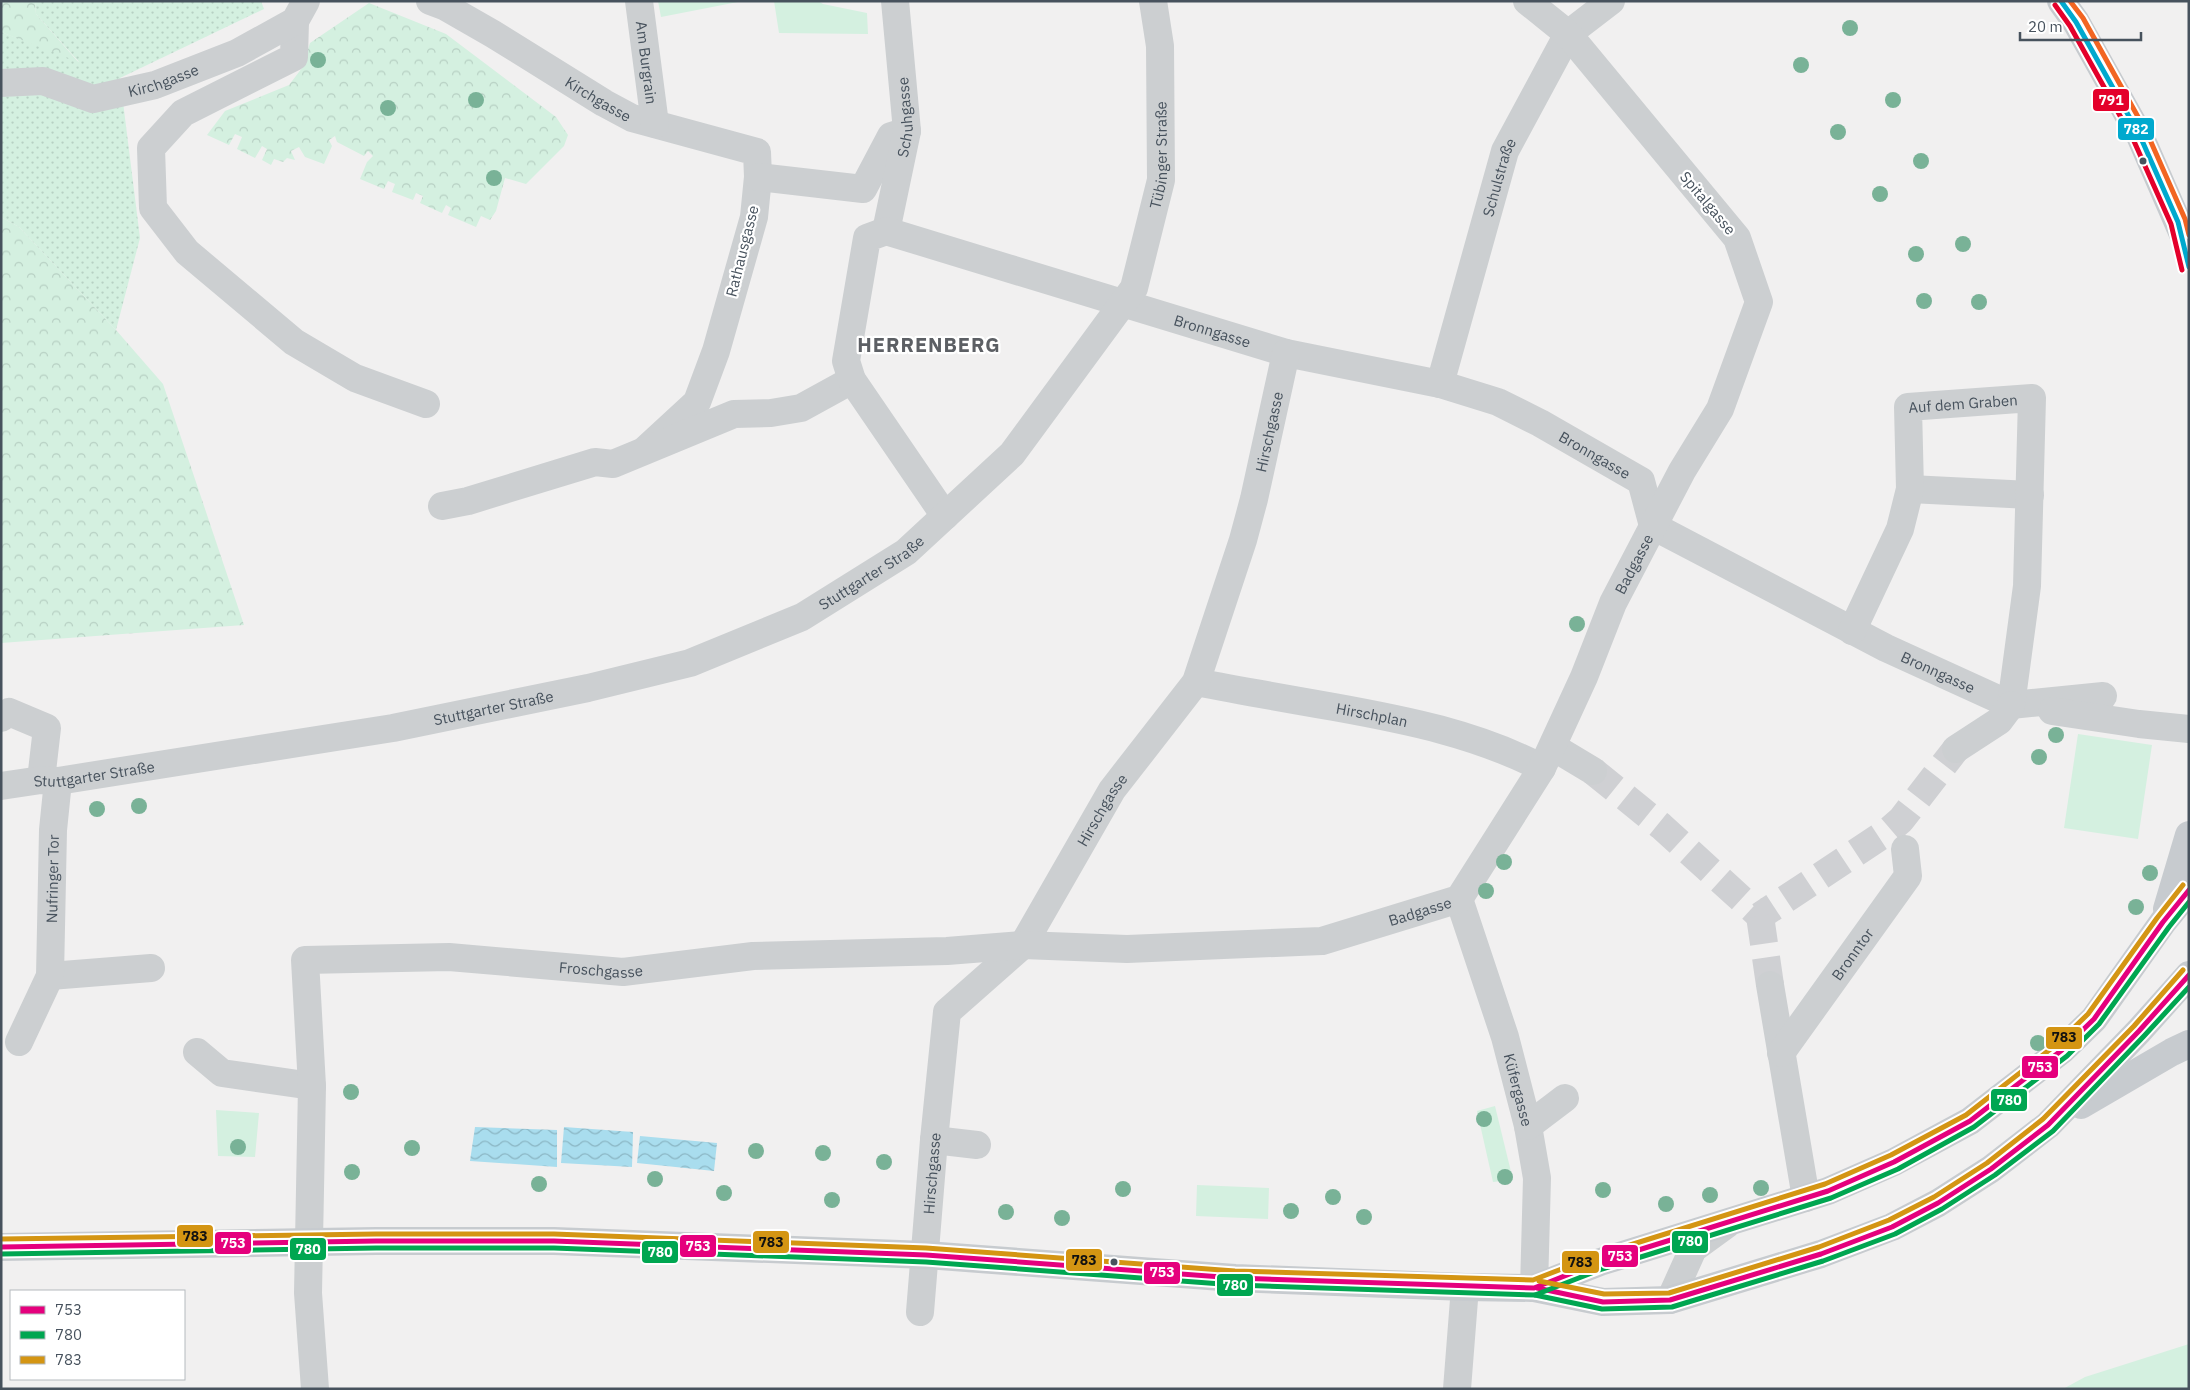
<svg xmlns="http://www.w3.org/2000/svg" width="2190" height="1390" font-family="'IBM Plex Sans',sans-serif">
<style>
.grass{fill:#d4f0e0}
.forest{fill:url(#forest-crowns)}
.garden{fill:url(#garden-dots)}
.water{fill:url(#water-waves)}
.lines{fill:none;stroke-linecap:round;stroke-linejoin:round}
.minor-tunnel{stroke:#cfd0d3;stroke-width:28;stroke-dasharray:28 14;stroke-linecap:butt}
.minor{stroke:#cccfd1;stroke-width:28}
.major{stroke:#c7cbcf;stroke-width:28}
.bus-1-casing{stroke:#fff;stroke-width:9}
.bus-2-casing{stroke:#fff;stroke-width:9}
.bus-3-casing{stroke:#fff;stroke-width:9}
.bus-4-casing{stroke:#fff;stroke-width:9}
.bus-5-casing{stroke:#fff;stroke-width:9}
.bus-6-casing{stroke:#fff;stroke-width:9}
.bus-1{stroke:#e5007d;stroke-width:5}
.bus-2{stroke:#00a651;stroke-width:5}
.bus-3{stroke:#d49513;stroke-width:5}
.bus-4{stroke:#00a9ce;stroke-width:5}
.bus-5{stroke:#e4002b;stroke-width:5}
.bus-6{stroke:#f26522;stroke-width:5}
.tree{fill:#79b297}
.bus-dot{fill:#47525d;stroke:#fff;stroke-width:2}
.labels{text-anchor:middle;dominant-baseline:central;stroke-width:4.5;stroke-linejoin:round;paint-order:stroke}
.street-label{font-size:15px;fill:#47525d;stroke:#fff}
.district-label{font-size:20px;font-weight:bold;letter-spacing:1px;fill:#5c5f64;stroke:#fff}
.line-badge{stroke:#fff;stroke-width:2}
.badge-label{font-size:14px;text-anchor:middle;font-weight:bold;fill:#fff}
.pale-badge-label{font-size:14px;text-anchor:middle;font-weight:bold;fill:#111}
</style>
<defs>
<pattern id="forest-crowns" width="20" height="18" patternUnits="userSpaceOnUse" patternTransform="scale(1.25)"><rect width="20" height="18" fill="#d4f0e0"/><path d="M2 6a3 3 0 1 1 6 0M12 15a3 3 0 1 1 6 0" fill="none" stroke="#b7d0c3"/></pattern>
<pattern id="garden-dots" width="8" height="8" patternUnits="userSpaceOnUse" patternTransform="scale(1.25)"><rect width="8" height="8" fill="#d4f0e0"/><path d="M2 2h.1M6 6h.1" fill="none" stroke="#b7d0c3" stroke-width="1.8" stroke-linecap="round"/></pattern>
<pattern id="water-waves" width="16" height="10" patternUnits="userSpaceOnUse" patternTransform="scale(1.25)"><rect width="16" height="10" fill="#a9ddee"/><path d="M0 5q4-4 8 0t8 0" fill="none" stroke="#8bb6c4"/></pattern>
</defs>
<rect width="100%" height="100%" fill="#f1f0f0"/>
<!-- grass -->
<g class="grass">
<polygon points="658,1 743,1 661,17"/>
<polygon points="774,1 818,1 823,4 867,13 868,34 779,33"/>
<polygon points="2078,734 2152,745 2138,839 2064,828"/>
<polygon points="1495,1106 1513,1180 1493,1182 1477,1111"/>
<polygon points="216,1110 259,1113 255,1157 218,1156"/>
<polygon points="1197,1185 1269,1188 1268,1219 1196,1216"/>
<polygon points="2189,1344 2189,1389 2063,1389 2085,1377"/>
</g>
<!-- forest -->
<g class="forest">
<polygon points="1,1 35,1 36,14 80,64 1,32"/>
<polygon points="369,3 446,34 556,117 568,135 564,146 526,184 505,178 496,211 490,220 481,216 476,227 448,215 451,208 446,205 442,213 420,203 423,196 416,193 413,200 392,192 395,184 388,181 384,189 360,179 367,162 373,156 368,151 364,156 337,142 335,136 329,140 332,146 324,164 305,157 299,147 291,151 295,160 287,158 283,162 274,159 271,165 262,160 267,149 262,146 255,158 237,149 242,137 235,134 229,145 207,135 225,111 289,85 302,68 310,43"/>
<polygon points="1,217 19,227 116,330 163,384 244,625 1,643"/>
</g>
<!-- garden -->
<polygon class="garden" points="35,1 261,1 264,9 120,78 140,238 116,330 19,227 1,217 1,32 79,62 36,14"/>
<!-- water -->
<g class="water">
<polygon points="475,1127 557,1130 557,1167 470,1161"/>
<polygon points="564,1127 633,1132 632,1167 561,1163"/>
<polygon points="640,1136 717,1143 714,1171 637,1163"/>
</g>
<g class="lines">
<!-- minor-tunnel -->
<g class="minor-tunnel">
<polyline points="1593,771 1661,826 1760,916 1887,832 1901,820 1956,749"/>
<polyline points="1760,916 1770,985"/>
</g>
<!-- minor -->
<g class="minor">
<path id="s1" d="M430 1 446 7 493 34 604 103 632 118 757 152 758 177 754 217 716 351 697 402 646 449"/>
<path id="s2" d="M639 1 655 124"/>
<polyline points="295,21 294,57 183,113 151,148 153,208 187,252 294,342 355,378 426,404"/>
<path id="s3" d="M1 83 43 81 93 99 155 85 237 53 295 21 306 1"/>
<polyline points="758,177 863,189 891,136 907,131"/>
<path id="s4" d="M886 231 907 131 895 1"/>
<path id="s5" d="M1440 384 1505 151 1568 34 1611 1"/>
<polyline points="1910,489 2030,495"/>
<polyline points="442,506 468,501 595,462 613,464 734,414 771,413 801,408 852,380"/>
<path id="s6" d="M945 516 852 380 846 361 867 238 886 231 1286 353 1440 384 1498 402 1540 423 1641 481 1653 526 1886 648 2011 705 2103 696"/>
<path id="s7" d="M1852 631 1900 529 1910 489 1908 407 2032 398 2027 586 2011 705"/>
<path id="s8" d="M1196 682C1242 691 1288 699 1334 707 1406 720 1477 734 1542 768"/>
<polyline points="2052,711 2139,724 2189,729"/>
<polyline points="1,718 9,712 47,728 41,780"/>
<polyline points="1553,747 1593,771"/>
<polyline points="1956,749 1999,721 2011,705"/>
<path id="s9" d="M1 786 41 780 58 781 393 728 588 688 690 663 802 617 906 552 1012 454 1134 288 1161 180 1160 46 1153 1"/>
<path id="s10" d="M1459 899 1505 1037 1528 1126 1537 1178 1534 1288"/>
<polyline points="50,976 151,968"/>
<polyline points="1770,985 1806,1198"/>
<path id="s11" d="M19 1042 50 976 53 830 58 781"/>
<polyline points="197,1052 222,1073 312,1086"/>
<path id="s12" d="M1781 1053 1908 876 1905 849"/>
<polyline points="1528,1126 1565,1098"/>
<polyline points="934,1140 977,1145"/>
<polyline points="1670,1300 1693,1249 1726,1225"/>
<path id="s13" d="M920 1312 934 1140 947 1012 1023 945 1112 790 1196 682 1243 540 1254 499 1286 353"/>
<path id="s14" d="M315 1389 308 1293 312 1086 305 960 449 957 623 972 753 956 947 951 1023 945 1127 949 1322 941 1459 899 1542 768 1584 677 1613 603 1682 471 1720 409 1759 302 1737 238 1568 34 1527 1"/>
<polyline points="1457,1389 1465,1287"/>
</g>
<!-- major -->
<g class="major">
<polyline points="2061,1 2076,22 2140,136 2189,248"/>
<polyline points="2167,909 2189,835"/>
<polyline points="2081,1105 2172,1052 2189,1044"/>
<polyline points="1,1247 376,1241 554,1241 926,1255 1235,1278 1465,1287 1534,1288 1603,1302 1670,1300 1821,1254 1892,1227 1938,1203 1991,1169 2048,1125 2139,1031 2189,975"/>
<polyline points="1534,1288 1600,1262 1828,1191 1894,1162 1970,1121 2062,1050 2094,1019 2163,922 2189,890"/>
</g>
<defs>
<g id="bus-1">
<polyline points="1,1247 376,1241 554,1241 926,1255 1235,1278 1534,1288 1600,1262 1828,1191 1894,1162 1970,1121 2062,1050 2094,1019 2163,922 2189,890"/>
<polyline points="1537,1288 1603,1302 1670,1300 1821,1254 1892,1227 1938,1203 1991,1169 2048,1125 2139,1031 2189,975"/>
</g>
<g id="bus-2">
<polyline points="1,1254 376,1248 554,1248 926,1262 1235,1285 1535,1295 1602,1269 1831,1198 1898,1169 1974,1127 2067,1056 2099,1024 2169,927 2189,902"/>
<polyline points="1535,1295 1602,1309 1672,1307 1823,1261 1895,1234 1942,1209 1995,1175 2053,1131 2144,1036 2189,987"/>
</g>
<g id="bus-3">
<polyline points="1,1239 376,1234 554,1234 926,1248 1235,1271 1533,1280 1598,1255 1825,1184 1891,1155 1966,1115 2057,1044 2088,1014 2157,918 2183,885"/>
<polyline points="1539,1281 1604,1294 1669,1293 1819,1247 1889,1220 1934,1197 1987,1163 2043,1119 2134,1026 2183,970"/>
</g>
<polyline id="bus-4" points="2061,1 2076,22 2140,136 2178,222 2189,267"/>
<polyline id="bus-5" points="2055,5 2070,26 2133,139 2171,224 2182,270"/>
<polyline id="bus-6" points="2070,1 2083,18 2147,133 2185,219 2189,235"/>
</defs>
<!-- bus-1 casing -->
<use href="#bus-1" class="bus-1-casing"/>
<!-- bus-2 casing -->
<use href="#bus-2" class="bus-2-casing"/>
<!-- bus-3 casing -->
<use href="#bus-3" class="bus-3-casing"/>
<!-- bus-4 casing -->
<use href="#bus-4" class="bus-4-casing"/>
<!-- bus-5 casing -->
<use href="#bus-5" class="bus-5-casing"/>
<!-- bus-6 casing -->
<use href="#bus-6" class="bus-6-casing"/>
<!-- bus-1 -->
<use href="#bus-1" class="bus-1"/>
<!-- bus-2 -->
<use href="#bus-2" class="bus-2"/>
<!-- bus-3 -->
<use href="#bus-3" class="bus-3"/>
<!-- bus-4 -->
<use href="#bus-4" class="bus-4"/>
<!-- bus-5 -->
<use href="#bus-5" class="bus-5"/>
<!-- bus-6 -->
<use href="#bus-6" class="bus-6"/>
</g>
<!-- trees -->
<g class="tree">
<circle cx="1850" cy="28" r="8"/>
<circle cx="318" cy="60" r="8"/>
<circle cx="1801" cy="65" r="8"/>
<circle cx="476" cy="100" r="8"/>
<circle cx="1893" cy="100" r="8"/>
<circle cx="388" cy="108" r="8"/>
<circle cx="1838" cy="132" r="8"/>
<circle cx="1921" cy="161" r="8"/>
<circle cx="494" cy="178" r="8"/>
<circle cx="1880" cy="194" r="8"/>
<circle cx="1963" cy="244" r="8"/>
<circle cx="1916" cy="254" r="8"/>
<circle cx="1924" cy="301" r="8"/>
<circle cx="1979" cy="302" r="8"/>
<circle cx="1577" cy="624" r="8"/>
<circle cx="2056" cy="735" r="8"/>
<circle cx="2039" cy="757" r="8"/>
<circle cx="139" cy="806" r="8"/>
<circle cx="97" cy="809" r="8"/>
<circle cx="1504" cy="862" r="8"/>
<circle cx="2150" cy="873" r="8"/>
<circle cx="1486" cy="891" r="8"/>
<circle cx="2136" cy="907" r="8"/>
<circle cx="2038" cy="1043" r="8"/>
<circle cx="351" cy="1092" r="8"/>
<circle cx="1484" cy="1119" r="8"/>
<circle cx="238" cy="1147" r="8"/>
<circle cx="412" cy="1148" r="8"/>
<circle cx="756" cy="1151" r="8"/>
<circle cx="823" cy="1153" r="8"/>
<circle cx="884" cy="1162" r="8"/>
<circle cx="352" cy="1172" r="8"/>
<circle cx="1505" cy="1177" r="8"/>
<circle cx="655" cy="1179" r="8"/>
<circle cx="539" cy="1184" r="8"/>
<circle cx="1761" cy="1188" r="8"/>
<circle cx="1123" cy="1189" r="8"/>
<circle cx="1603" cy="1190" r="8"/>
<circle cx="724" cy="1193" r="8"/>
<circle cx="1710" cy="1195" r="8"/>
<circle cx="1333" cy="1197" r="8"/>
<circle cx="832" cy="1200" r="8"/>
<circle cx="1666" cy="1204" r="8"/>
<circle cx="1291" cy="1211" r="8"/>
<circle cx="1006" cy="1212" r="8"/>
<circle cx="1364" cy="1217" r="8"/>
<circle cx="1062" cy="1218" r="8"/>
</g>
<!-- markers -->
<g class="bus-dot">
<circle cx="2143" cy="161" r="4.5"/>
<circle cx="1114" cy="1262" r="4.5"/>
</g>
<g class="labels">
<!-- street labels -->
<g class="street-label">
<text stroke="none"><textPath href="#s2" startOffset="62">Am Burgrain</textPath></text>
<text stroke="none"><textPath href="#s3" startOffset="168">Kirchgasse</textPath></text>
<text stroke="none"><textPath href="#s1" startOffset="195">Kirchgasse</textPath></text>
<text stroke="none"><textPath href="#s4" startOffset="116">Schuhgasse</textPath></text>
<text stroke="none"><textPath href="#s9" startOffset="1431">Tübinger Straße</textPath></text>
<text stroke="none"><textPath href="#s5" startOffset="215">Schulstraße</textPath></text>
<text transform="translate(1708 203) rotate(50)">Spitalgasse</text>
<text transform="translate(742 251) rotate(-76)">Rathausgasse</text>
<text stroke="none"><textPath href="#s6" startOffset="671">Bronngasse</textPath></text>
<text stroke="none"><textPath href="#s7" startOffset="291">Auf dem Graben</textPath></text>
<text stroke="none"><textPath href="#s13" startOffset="979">Hirschgasse</textPath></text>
<text stroke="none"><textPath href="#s6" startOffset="1076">Bronngasse</textPath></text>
<text stroke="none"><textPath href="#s14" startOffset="1971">Badgasse</textPath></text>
<text stroke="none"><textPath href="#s9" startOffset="904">Stuttgarter Straße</textPath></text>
<text stroke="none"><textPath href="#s6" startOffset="1496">Bronngasse</textPath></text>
<text stroke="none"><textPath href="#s9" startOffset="499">Stuttgarter Straße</textPath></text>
<text stroke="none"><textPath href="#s8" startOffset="179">Hirschplan</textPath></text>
<text stroke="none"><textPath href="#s9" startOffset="94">Stuttgarter Straße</textPath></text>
<text stroke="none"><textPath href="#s13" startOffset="559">Hirschgasse</textPath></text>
<text stroke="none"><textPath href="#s11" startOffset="170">Nufringer Tor</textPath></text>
<text stroke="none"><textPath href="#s14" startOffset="1551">Badgasse</textPath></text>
<text stroke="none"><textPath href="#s12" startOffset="122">Bronntor</textPath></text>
<text stroke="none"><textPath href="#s14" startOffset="726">Froschgasse</textPath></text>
<text stroke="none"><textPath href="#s10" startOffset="200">Küfergasse</textPath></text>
<text stroke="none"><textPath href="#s13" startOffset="139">Hirschgasse</textPath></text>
</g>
<!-- district labels -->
<g class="district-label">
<text x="929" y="344">HERRENBERG</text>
</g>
</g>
<g class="line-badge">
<rect x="2092" y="88" width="38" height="24" rx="5" fill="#e4002b"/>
<rect x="2117" y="117" width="38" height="24" rx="5" fill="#00a9ce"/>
<rect x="2045" y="1026" width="38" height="24" rx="5" fill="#d49513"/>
<rect x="2021" y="1055" width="38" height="24" rx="5" fill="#e5007d"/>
<rect x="1990" y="1088" width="38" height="24" rx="5" fill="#00a651"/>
<rect x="176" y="1224" width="38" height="24" rx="5" fill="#d49513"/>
<rect x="1671" y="1230" width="38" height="24" rx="5" fill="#00a651"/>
<rect x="752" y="1230" width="38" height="24" rx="5" fill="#d49513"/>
<rect x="214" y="1231" width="38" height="24" rx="5" fill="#e5007d"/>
<rect x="679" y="1234" width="38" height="24" rx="5" fill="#e5007d"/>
<rect x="289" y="1237" width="38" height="24" rx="5" fill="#00a651"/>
<rect x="641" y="1240" width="38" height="24" rx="5" fill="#00a651"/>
<rect x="1601" y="1244" width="38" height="24" rx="5" fill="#e5007d"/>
<rect x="1065" y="1248" width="38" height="24" rx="5" fill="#d49513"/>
<rect x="1561" y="1250" width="39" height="24" rx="5" fill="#d49513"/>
<rect x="1143" y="1261" width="38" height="24" rx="5" fill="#e5007d"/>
<rect x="1216" y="1273" width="38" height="24" rx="5" fill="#00a651"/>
</g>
<g class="badge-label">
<text x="2111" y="105">791</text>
<text x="2136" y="134">782</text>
<text x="2040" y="1072">753</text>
<text x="2009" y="1105">780</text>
<text x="1690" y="1246">780</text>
<text x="233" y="1248">753</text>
<text x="698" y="1251">753</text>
<text x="308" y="1254">780</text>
<text x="660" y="1257">780</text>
<text x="1620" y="1261">753</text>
<text x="1162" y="1277">753</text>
<text x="1235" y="1290">780</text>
</g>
<g class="pale-badge-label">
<text x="2064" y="1042">783</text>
<text x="195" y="1241">783</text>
<text x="771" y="1247">783</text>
<text x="1084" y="1265">783</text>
<text x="1580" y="1267">783</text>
</g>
<!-- border -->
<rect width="2190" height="1390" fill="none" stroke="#47525d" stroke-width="5"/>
<!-- legend -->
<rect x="10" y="1290" width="175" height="90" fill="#ffffff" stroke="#b5babe"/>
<rect x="20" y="1306" width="25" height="8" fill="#e5007d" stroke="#b5babe"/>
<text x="55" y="1315" font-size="15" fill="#47525d">753</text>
<rect x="20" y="1331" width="25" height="8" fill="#00a651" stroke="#b5babe"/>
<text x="55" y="1340" font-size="15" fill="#47525d">780</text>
<rect x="20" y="1356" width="25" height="8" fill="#d49513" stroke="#b5babe"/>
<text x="55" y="1365" font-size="15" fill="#47525d">783</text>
<!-- scale -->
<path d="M2020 32v8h121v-8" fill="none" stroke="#47525d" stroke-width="2.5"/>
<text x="2028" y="32" font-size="15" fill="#47525d" stroke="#ffffff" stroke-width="4" paint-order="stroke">20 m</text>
</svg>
